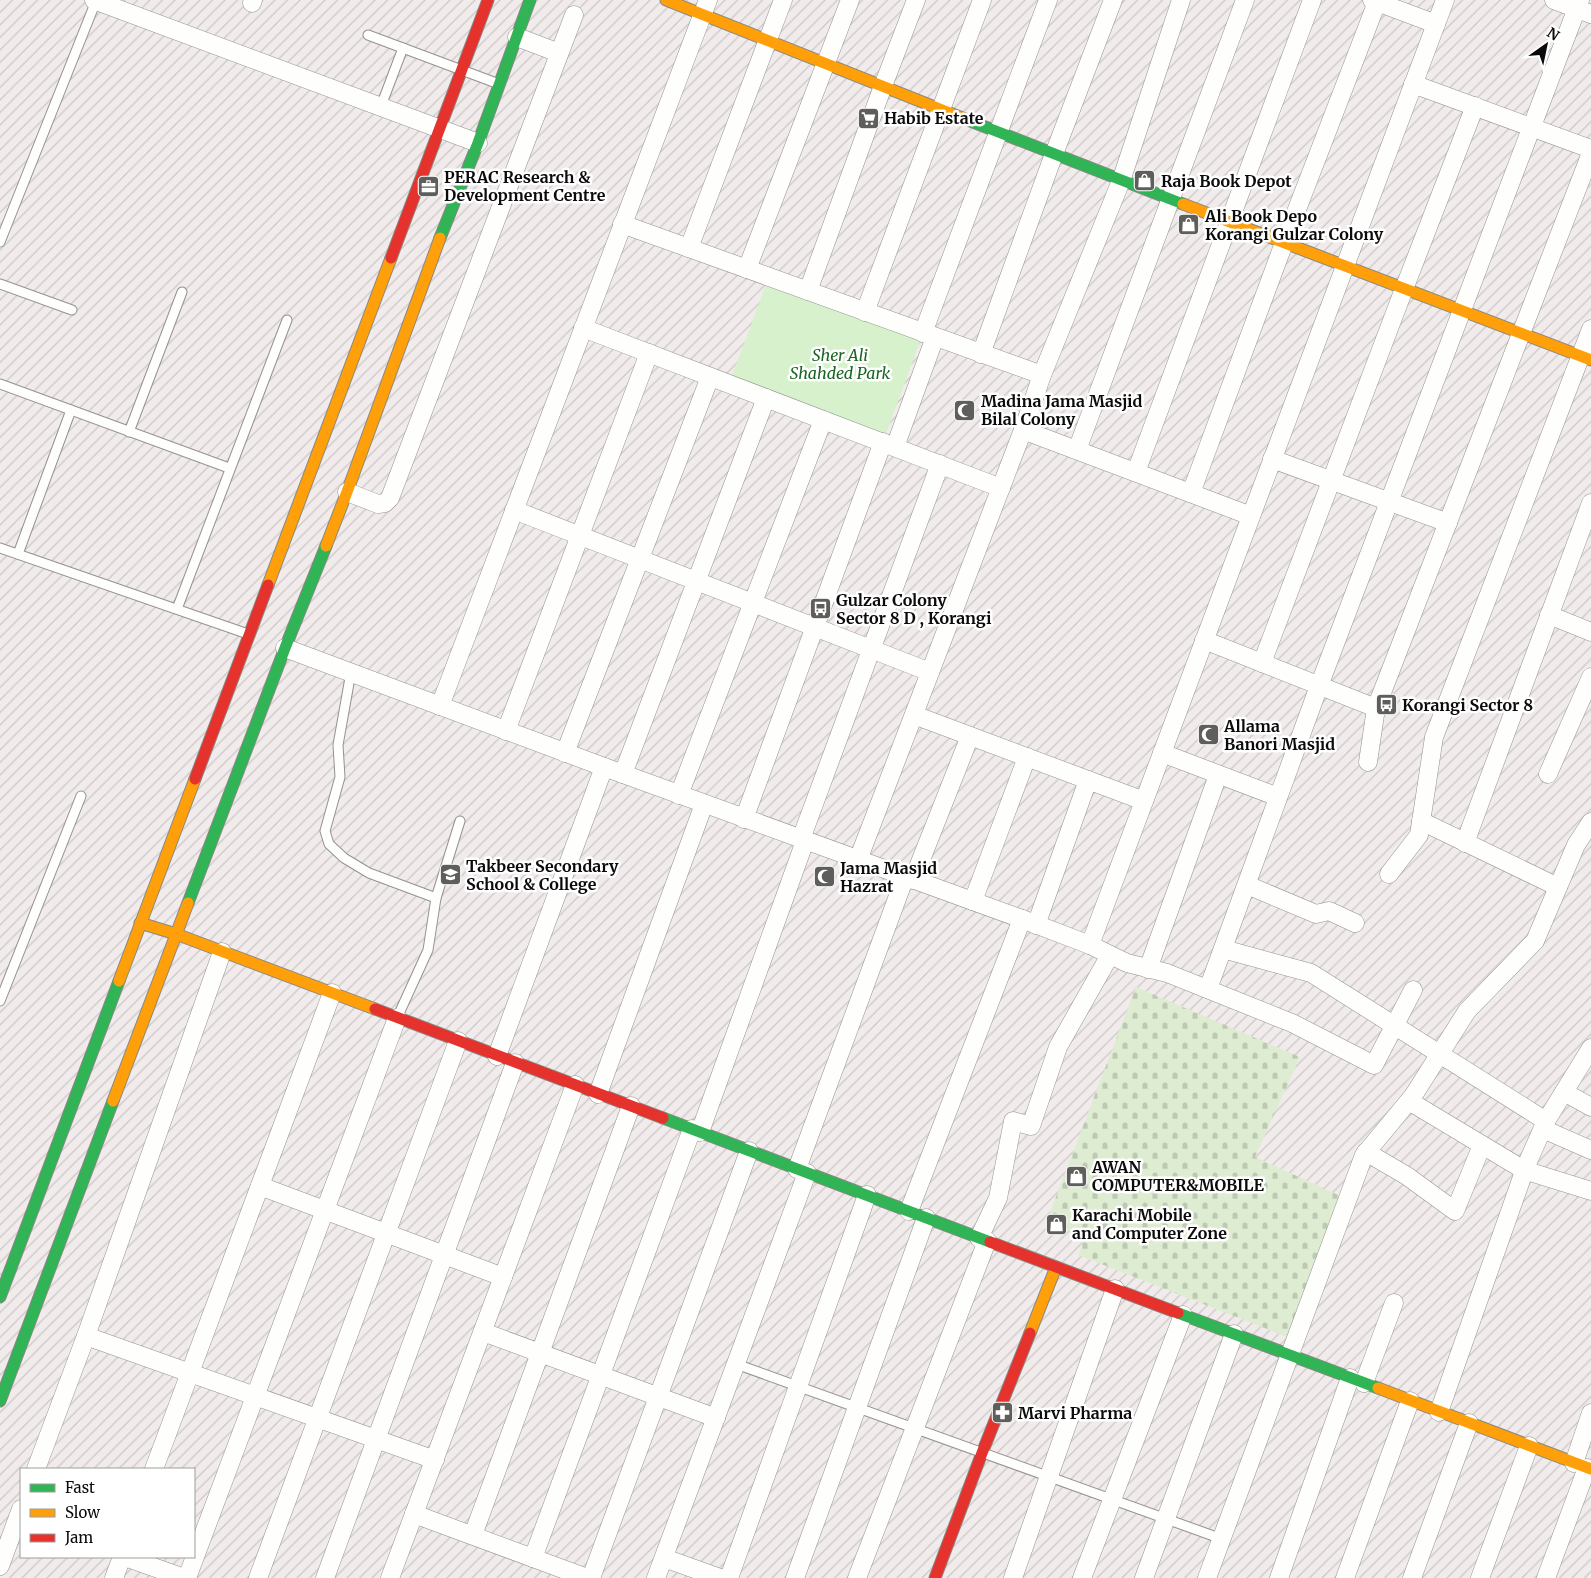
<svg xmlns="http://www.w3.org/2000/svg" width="1591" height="1578" font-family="Merriweather,serif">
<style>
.industrial{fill:url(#industrial-furrows);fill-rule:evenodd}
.cemetery{fill:url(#cemetery-stones)}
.park{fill:#d8f1cd}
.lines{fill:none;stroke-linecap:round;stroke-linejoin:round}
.lane-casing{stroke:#92938e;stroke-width:11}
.street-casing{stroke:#92938e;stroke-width:19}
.fast-casing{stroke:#888984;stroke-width:13}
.slow-casing{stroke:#888984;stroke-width:13}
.jam-casing{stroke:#888984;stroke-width:13}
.lane{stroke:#fefefd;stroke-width:9}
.street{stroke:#fefefd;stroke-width:18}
.fast{stroke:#30b455;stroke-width:11}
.slow{stroke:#ff9f0a;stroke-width:11}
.jam{stroke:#e5322d;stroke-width:11}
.labels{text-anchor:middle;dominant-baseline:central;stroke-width:5;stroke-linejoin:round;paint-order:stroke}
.poi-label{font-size:16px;font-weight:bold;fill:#0b0b0b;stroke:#fff;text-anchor:start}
.park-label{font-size:16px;font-style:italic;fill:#1a6523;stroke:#fff}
</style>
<defs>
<pattern id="industrial-furrows" width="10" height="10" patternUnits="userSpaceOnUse" patternTransform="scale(1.25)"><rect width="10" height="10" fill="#f1ebeb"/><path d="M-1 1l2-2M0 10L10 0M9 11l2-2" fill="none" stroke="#cdc8c8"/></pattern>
<pattern id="cemetery-stones" width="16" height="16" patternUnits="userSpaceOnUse" patternTransform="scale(1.25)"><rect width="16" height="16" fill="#deecd2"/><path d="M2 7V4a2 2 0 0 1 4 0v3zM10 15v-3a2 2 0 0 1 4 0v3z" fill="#bdc9b3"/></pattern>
</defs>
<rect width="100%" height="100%" fill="#f8faef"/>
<!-- industrial -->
<path class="industrial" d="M0 0H1591V1578H0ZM21 1469H194V1557H21Z"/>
<!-- cemetery -->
<polygon class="cemetery" points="1136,987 1300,1057 1255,1157 1347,1199 1295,1340 1078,1255 1085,1237 1046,1223"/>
<!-- park -->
<polygon class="park" points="769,277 923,333 883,442 729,384"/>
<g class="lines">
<defs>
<g id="lane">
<polyline points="368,35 499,84"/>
<polyline points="381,106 403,48"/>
<polyline points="0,242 96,1"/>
<polyline points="0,284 72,310"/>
<polyline points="0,384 229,468"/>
<polyline points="129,432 182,292"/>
<polyline points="0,548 248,634"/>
<polyline points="18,554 71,410"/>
<polyline points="177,609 287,320"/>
<polyline points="351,672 338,745 340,777 325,831 329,844 344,858 369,873 436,898"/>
<polyline points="0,1001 81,796"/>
<polyline points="397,1018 428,950 436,898 460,821"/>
<polyline points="736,1364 1222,1539"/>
</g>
<g id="street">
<polyline points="94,0 478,143"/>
<polyline points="1372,0 1436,24"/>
<polyline points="1554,0 1591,14"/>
<polyline points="252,3 253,0"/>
<polyline points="517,37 559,53"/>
<polyline points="1413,84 1591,149"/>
<polyline points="622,224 1042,375"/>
<polyline points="689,248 783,0"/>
<polyline points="747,269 850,0"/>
<polyline points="808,291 883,86 916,0"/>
<polyline points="865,312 982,0"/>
<polyline points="583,328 1001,488"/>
<polyline points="923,333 1048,0"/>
<polyline points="981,354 1054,154 1113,0"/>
<polyline points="1023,430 1251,516"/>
<polyline points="895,447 935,337"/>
<polyline points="1077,450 1245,0"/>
<polyline points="1272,459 1448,523"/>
<polyline points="1136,472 1312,0"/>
<polyline points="347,492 378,504 385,503 390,498 574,15"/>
<polyline points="1191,493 1284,243 1377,2"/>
<polyline points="514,510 930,672"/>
<polyline points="1549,615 1591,632"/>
<polyline points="1204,640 1376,708"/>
<polyline points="285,648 604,767 1022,919 1090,945 1127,963 1167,973 1292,1023 1374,1065 1413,990"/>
<polyline points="1262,663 1404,289 1475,106"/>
<polyline points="440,706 708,0"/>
<polyline points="914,715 1144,801"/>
<polyline points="506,731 649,353"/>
<polyline points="565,753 710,377"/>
<polyline points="1162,753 1278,797"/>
<polyline points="1368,762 1376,708 1591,153"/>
<polyline points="623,774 766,398"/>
<polyline points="1548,774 1591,677"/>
<polyline points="679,795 823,420"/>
<polyline points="744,819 883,442"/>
<polyline points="1421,821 1558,887"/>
<polyline points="801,839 940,464"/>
<polyline points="1465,843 1591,503"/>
<polyline points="858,860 1023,430 1042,375 1121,181 1181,0"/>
<polyline points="1389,874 1419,835 1434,737 1591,329"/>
<polyline points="913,880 970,736"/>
<polyline points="1247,885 1316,914 1329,911 1355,923"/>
<polyline points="973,901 1027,757"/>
<polyline points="1036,925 1088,780"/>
<polyline points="1090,945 1445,0"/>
<polyline points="1223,949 1311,973 1546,1121"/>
<polyline points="1148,969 1218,775"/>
<polyline points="1208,989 1319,686 1580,0"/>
<polyline points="497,1056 604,767"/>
<polyline points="1564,1092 1591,1107"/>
<polyline points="598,1094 704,804"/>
<polyline points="1409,1101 1524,1170 1591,1191"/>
<polyline points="1543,1129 1591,1150"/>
<polyline points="700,1132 805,841"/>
<polyline points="1366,1152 1407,1176 1455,1211 1482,1145"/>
<polyline points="797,1169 905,877"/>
<polyline points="260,1186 503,1277"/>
<polyline points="909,1211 1022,919"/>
<polyline points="979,1238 998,1198 1013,1121 1031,1126 1058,1047 1110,955"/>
<polyline points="483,1332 716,1418"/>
<polyline points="86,1336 435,1460"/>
<polyline points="1364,1383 1394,1303"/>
<polyline points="1439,1412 1526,1166 1546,1121 1591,1048"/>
<polyline points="1574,1463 1591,1413"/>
<polyline points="36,1469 86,1336 222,952"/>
<polyline points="154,1469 332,993"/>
<polyline points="414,1514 587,1578"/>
<polyline points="473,1535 631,1106"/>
<polyline points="125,1557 184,1578"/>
<polyline points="533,1558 692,1129"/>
<polyline points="664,1558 720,1578"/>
<polyline points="0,1566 21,1509"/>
<polyline points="114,1578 122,1557"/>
<polyline points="187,1578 397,1018"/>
<polyline points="258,1578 458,1041"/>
<polyline points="325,1578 515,1063"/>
<polyline points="390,1578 575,1085"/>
<polyline points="591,1578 749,1151"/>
<polyline points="656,1578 807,1173"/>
<polyline points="729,1578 867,1195"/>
<polyline points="795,1578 926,1218"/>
<polyline points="857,1578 987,1241"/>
<polyline points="1013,1578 1115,1289"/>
<polyline points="1082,1578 1183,1315"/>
<polyline points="1144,1578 1234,1334"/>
<polyline points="1207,1578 1364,1155 1413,1096 1467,1011 1535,941 1576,845 1591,822"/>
<polyline points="1279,1578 1350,1378"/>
<polyline points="1345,1578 1410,1401"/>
<polyline points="1412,1578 1469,1423"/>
<polyline points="1480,1578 1529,1446"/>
<polyline points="1546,1578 1587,1468"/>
</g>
<g id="fast">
<polyline points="965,119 1183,204"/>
<polyline points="440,238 478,143 530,0"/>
<polyline points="188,903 285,648 326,546"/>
<polyline points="663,1118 990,1242"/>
<polyline points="0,1297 119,981"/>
<polyline points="1178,1313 1378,1388"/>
<polyline points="0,1401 113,1101"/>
</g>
<g id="slow">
<polyline points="666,0 965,119"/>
<polyline points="1183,204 1591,360"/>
<polyline points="326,546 347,492 440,238"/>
<polyline points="268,585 391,258"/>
<polyline points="140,923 176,934 375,1009"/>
<polyline points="119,981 195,779"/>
<polyline points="113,1101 188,903"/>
<polyline points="1030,1333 1056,1267"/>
<polyline points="1378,1388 1591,1469"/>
</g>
<g id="jam">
<polyline points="391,258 488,0"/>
<polyline points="195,779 268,585"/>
<polyline points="375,1009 663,1118"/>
<polyline points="990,1242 1178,1313"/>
<polyline points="935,1578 982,1453 1030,1333"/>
</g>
</defs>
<!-- lane casing -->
<use href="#lane" class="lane-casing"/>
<!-- street casing -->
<use href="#street" class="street-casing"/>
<!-- fast casing -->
<use href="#fast" class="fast-casing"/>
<!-- slow casing -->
<use href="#slow" class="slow-casing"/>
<!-- jam casing -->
<use href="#jam" class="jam-casing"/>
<!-- lane -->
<use href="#lane" class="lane"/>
<!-- street -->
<use href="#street" class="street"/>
<!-- fast -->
<use href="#fast" class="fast"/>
<!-- slow -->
<use href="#slow" class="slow"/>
<!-- jam -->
<use href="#jam" class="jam"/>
</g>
<!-- icons -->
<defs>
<symbol id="supermarket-square" viewBox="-11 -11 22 22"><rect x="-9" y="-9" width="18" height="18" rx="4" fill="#5e5f5b" stroke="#fff"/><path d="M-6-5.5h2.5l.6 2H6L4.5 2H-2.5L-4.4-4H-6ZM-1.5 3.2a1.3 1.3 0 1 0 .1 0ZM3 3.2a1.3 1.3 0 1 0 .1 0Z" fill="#fff"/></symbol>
<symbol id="shop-square" viewBox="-11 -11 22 22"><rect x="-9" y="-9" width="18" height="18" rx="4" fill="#5e5f5b" stroke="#fff"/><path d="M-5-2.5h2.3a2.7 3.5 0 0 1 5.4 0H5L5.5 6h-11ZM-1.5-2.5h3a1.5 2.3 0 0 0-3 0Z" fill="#fff"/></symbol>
<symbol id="office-square" viewBox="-11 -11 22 22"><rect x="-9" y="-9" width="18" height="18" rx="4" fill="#5e5f5b" stroke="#fff"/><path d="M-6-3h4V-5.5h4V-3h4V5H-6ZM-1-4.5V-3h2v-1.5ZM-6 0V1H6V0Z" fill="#fff"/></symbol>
<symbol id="mosque-square" viewBox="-11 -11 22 22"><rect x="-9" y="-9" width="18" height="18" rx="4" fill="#5e5f5b" stroke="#fff"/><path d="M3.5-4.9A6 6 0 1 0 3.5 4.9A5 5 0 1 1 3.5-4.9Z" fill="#fff"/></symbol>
<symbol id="bus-square" viewBox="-11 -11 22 22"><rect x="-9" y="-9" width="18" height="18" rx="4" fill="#5e5f5b" stroke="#fff"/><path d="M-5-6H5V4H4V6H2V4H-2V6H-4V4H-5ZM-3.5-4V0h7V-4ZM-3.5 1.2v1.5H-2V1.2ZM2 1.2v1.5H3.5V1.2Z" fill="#fff"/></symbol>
<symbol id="university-square" viewBox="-11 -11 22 22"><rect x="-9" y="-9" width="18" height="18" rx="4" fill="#5e5f5b" stroke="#fff"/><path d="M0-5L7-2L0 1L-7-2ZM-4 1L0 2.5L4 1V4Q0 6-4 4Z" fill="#fff"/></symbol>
<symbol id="pharmacy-square" viewBox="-11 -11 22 22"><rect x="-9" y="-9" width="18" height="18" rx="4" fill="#5e5f5b" stroke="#fff"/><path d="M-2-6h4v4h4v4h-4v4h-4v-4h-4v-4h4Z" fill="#fff"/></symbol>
</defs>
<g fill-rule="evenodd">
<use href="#supermarket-square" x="856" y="106" width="25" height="25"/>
<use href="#shop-square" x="1132" y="168" width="25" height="25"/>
<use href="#office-square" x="416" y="174" width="25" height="25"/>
<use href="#shop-square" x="1176" y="212" width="25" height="25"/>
<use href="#mosque-square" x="952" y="398" width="25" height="25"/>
<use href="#bus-square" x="808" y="596" width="25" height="25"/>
<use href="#bus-square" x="1374" y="692" width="25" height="25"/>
<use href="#mosque-square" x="1196" y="722" width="25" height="25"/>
<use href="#university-square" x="438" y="862" width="25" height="25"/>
<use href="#mosque-square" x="812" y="864" width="25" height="25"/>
<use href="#shop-square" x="1064" y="1164" width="25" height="25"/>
<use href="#shop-square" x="1044" y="1212" width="25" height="25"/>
<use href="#pharmacy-square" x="990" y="1400" width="25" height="25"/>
</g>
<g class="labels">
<!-- poi labels -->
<g class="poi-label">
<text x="884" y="118">Habib Estate</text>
<text x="444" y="177">PERAC Research &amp;<tspan x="444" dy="18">Development Centre</tspan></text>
<text x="1161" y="181">Raja Book Depot</text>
<text x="1205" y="216">Ali Book Depo<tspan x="1205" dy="18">Korangi Gulzar Colony</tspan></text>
<text x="981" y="401">Madina Jama Masjid<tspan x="981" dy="18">Bilal Colony</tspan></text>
<text x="836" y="600">Gulzar Colony<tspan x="836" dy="18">Sector 8 D , Korangi</tspan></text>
<text x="1402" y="705">Korangi Sector 8</text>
<text x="1224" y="726">Allama<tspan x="1224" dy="18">Banori Masjid</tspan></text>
<text x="466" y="866">Takbeer Secondary<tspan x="466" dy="18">School &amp; College</tspan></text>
<text x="840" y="868">Jama Masjid<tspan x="840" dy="18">Hazrat</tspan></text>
<text x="1092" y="1167">AWAN<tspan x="1092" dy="18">COMPUTER&amp;MOBILE</tspan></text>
<text x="1072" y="1215">Karachi Mobile<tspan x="1072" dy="18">and Computer Zone</tspan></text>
<text x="1018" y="1413">Marvi Pharma</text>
</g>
<!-- park labels -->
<g class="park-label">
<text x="840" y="355">Sher Ali<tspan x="840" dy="18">Shahded Park</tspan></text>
</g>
</g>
<!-- legend -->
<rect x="20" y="1468" width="175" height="90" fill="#ffffff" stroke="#9d9d9d"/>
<rect x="30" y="1484" width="25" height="8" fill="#30b455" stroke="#9d9d9d"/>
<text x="65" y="1493" font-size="15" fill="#0b0b0b">Fast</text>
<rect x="30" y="1509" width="25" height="8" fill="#ff9f0a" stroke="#9d9d9d"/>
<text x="65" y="1518" font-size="15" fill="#0b0b0b">Slow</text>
<rect x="30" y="1534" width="25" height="8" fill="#e5322d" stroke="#9d9d9d"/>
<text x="65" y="1543" font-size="15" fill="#0b0b0b">Jam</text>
<!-- north arrow -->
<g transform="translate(1546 45) rotate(33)" stroke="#ffffff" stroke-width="4" paint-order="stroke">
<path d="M0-4L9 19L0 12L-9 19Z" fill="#0b0b0b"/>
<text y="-8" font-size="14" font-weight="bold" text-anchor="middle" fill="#0b0b0b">N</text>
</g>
</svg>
